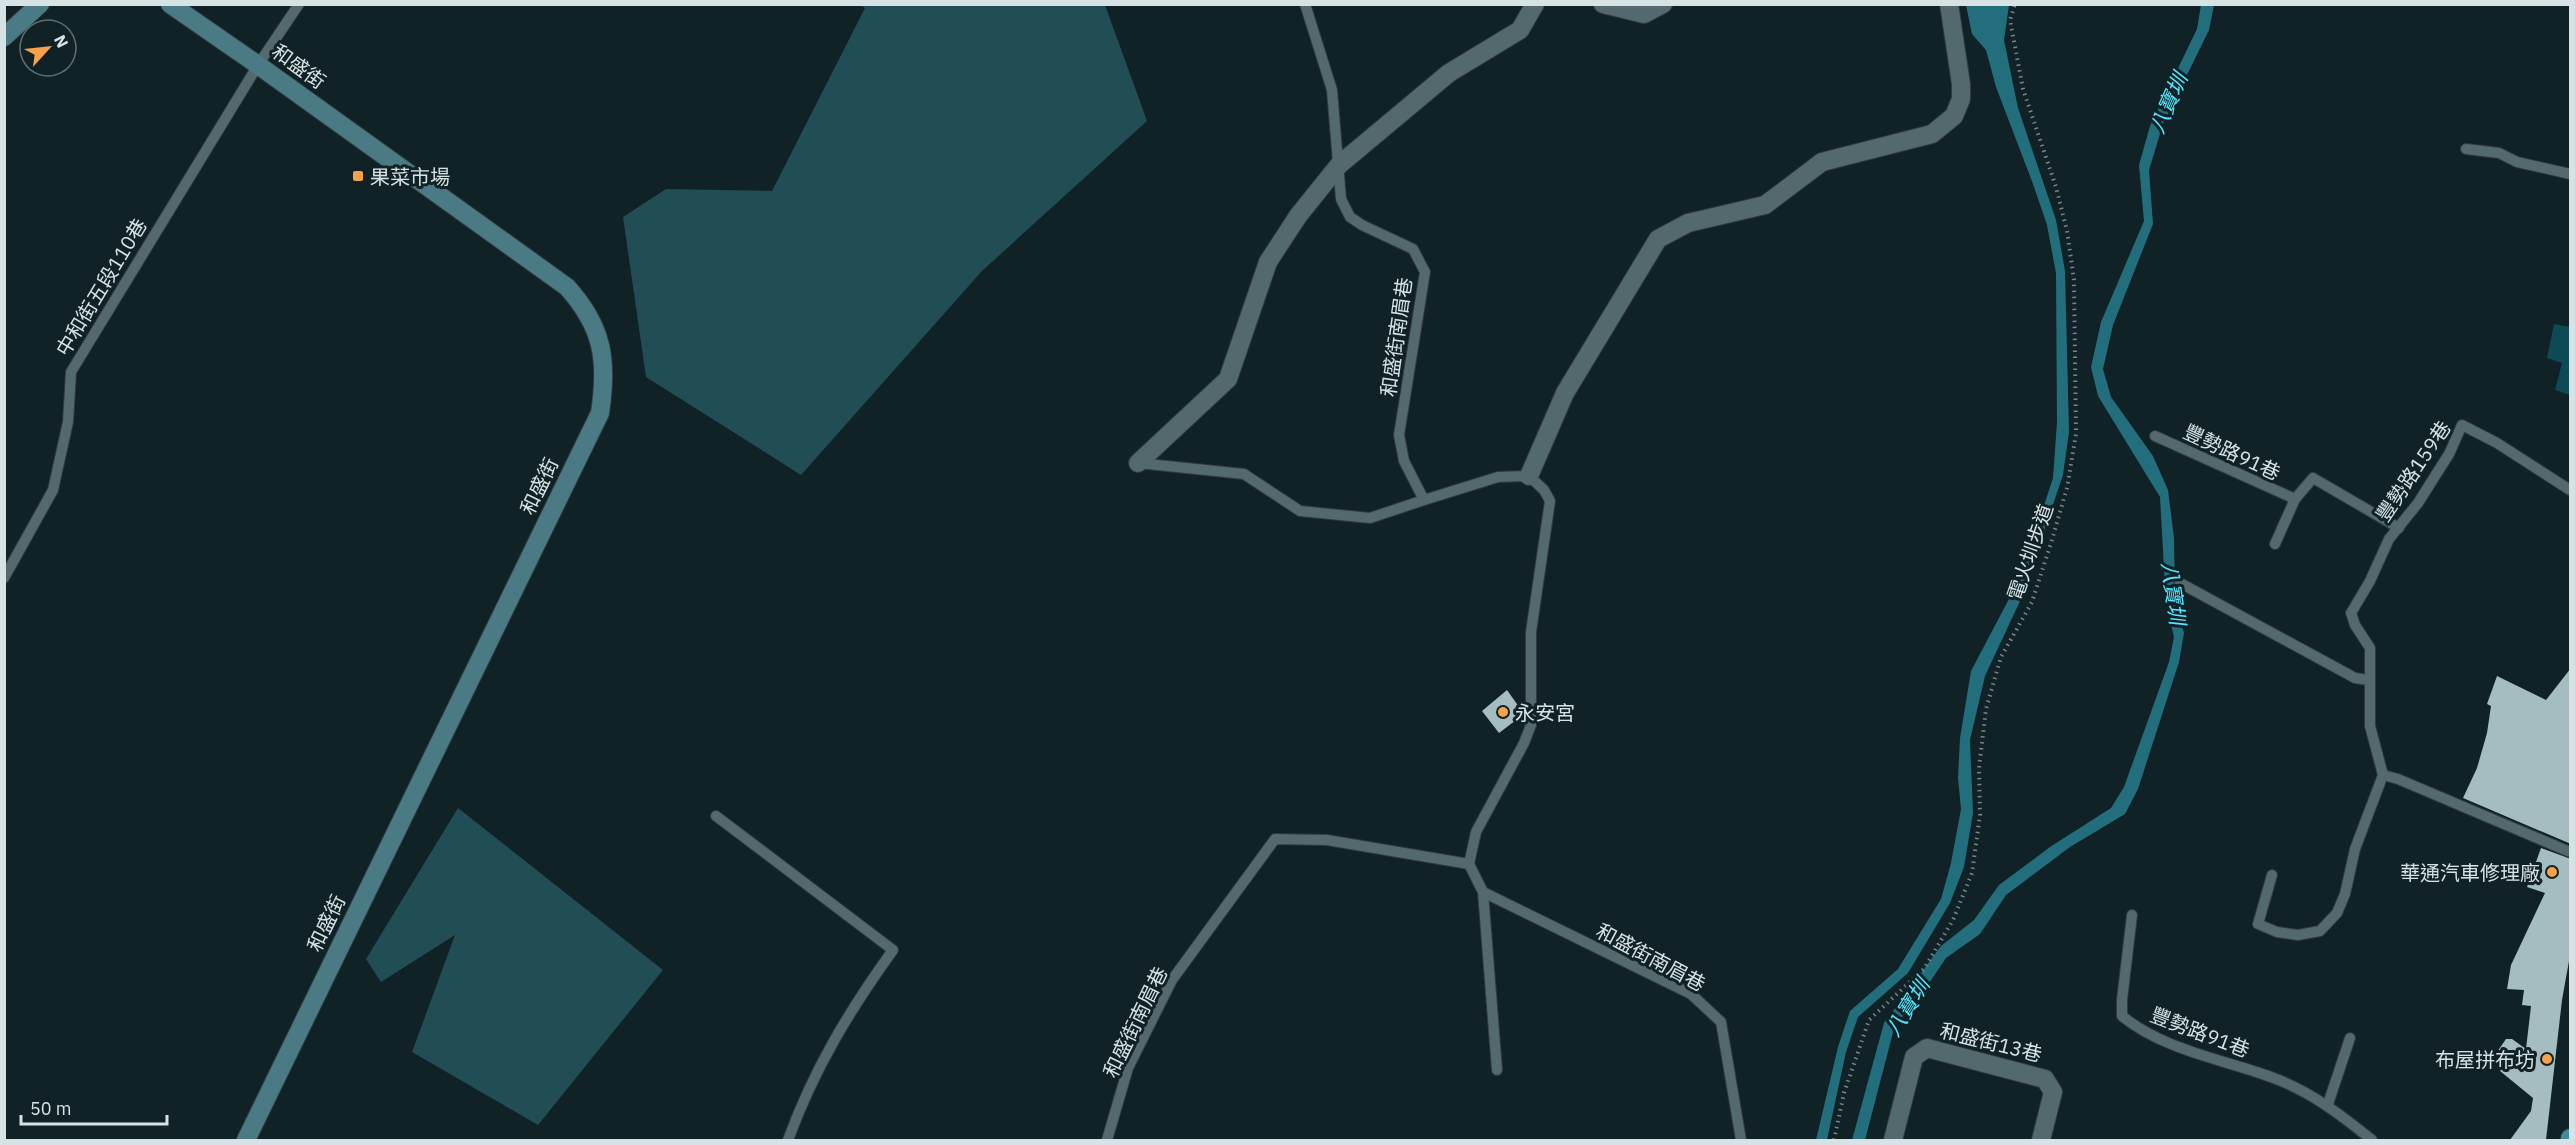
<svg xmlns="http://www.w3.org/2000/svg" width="2575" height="1145" font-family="'IBM Plex Sans','Noto Sans TC',sans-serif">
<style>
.green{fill:#0c4a55}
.forest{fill:#214d55}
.water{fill:#236e7c}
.building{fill:#a5bcc1}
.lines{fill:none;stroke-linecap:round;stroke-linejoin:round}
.lane-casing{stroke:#2f3b3e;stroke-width:12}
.street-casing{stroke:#2f3b3e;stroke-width:20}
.secondary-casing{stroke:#2f3b3e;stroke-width:20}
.primary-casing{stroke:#2f3b3e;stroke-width:20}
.path{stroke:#778588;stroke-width:4;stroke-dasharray:1.5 4.5;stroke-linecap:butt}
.lane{stroke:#54696d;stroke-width:10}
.street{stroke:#54696d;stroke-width:18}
.secondary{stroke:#4a7a84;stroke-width:18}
.primary{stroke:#408c9a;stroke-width:18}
.poi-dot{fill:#f7a14a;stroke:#102226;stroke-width:2}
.labels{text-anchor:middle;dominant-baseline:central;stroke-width:6;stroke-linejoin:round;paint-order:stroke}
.street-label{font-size:20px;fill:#d6e2e4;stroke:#102226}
.poi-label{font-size:20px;fill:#d6e2e4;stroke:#102226;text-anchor:start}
.water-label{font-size:21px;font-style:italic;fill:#58e3fe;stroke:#102226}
</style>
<rect width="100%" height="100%" fill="#102226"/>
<!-- green -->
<polygon class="green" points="2554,324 2570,327 2570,395 2555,390 2562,363 2547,358"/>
<!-- forest -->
<g class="forest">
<polygon points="860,5 1105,5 1147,121 982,271 801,475 646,377 623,217 666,189 772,191 865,8"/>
<polygon points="458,808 663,970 538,1125 412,1052 455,935 381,982 366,959"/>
</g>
<!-- water -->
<g class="water">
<polygon points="1966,5 2009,5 2004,40 2018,108 2056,220 2065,271 2069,432 2063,475 2021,599 1985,676 1970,740 1973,813 1964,867 1950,903 1908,973 1858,1017 1846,1052 1827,1140 1816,1140 1838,1047 1850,1011 1898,969 1941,899 1951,863 1961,809 1958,778 1960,738 1971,671 2010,597 2030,548 2053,478 2057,422 2056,273 2047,225 2033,184 1996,87 1986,50 1972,34"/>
<polygon points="2201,5 2214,5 2209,30 2163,124 2149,170 2153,224 2113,325 2103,369 2111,397 2153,456 2168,490 2174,538 2175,602 2184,633 2179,662 2138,789 2125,814 2070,847 2006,895 1980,934 1946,958 1919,998 1895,1025 1865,1140 1852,1140 1884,1023 1941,946 1974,920 1999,885 2050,847 2111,808 2124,787 2169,662 2174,637 2166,604 2160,497 2098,396 2091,367 2101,322 2144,221 2139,165 2150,126 2197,29"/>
</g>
<!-- building -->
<g class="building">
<polygon points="2571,668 2571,844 2463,798 2477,768 2487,733 2491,706 2487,704 2497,676 2546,700"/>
<polygon points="1507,690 1524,714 1499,733 1482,711"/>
<polygon points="2541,848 2571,859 2571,950 2562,1000 2546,1140 2510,1140 2531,1111 2533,1098 2500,1071 2505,1064 2495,1055 2506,1039 2512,1039 2526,1049 2531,1006 2522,1005 2524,990 2507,989 2511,965 2545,893 2527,887"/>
</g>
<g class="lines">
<defs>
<g id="lane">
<polyline points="1305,4 1332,90 1341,199 1350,217 1362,225 1413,249 1425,272 1399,435 1404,461 1424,500 1498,477 1529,476 1544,490 1550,501 1531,632 1531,725 1524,743 1476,832 1469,864 1483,892 1691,994 1721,1022 1741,1140"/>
<polyline points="2466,149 2499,153 2517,162 2570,174"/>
<polyline points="2155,436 2295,499"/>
<polyline points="1138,463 1244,474 1300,511 1370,518 1424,500"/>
<polyline points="2275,544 2295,499 2313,478 2399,528"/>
<polyline points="4,578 53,490 68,422 71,372 258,65 299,4"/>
<polyline points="2180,583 2355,678 2368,680"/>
<polyline points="2383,775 2398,779 2570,852"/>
<path d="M716 816 893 950C849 1011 814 1069 788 1140"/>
<polyline points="2272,875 2258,924 2277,932 2298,935 2320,931 2337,913 2345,894 2355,849 2383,775 2370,726 2370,648 2355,625 2351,613 2370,581 2389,539 2418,503 2449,454 2462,425 2497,443 2570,490"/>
<polyline points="1483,892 1497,1070"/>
<path d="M2132 915 2122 1000V1016C2164 1050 2222 1059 2271 1077 2310 1091 2341 1115 2372 1140"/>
<polyline points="2328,1104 2350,1038"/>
<polyline points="1107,1140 1128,1068 1172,980 1275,839 1327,840 1469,864"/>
</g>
<g id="street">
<polyline points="1603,4 1644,14 1663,4"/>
<polyline points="1138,463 1228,379 1268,262 1298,216 1339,165 1449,73 1520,30 1535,4"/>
<polyline points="1529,476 1565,393 1658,239 1688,223 1765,205 1822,162 1932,134 1954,116 1961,99 1961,84 1949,4"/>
<polyline points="1893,1140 1914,1057 1927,1048 2045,1079 2053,1092 2041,1140"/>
</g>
<g id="secondary">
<path d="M170 4 258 65 567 287C603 327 608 360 600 413L246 1140"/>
<polyline points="4,37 40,4"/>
</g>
<polyline id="primary" points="2570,1140 2570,1138"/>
</defs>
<!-- lane casing -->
<use href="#lane" class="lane-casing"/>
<!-- street casing -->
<use href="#street" class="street-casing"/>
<!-- secondary casing -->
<use href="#secondary" class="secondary-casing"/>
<!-- primary casing -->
<use href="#primary" class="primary-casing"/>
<!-- path -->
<polyline class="path" points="1834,1140 1844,1093 1869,1020 1924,969 1953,920 1972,873 1980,815 1979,768 1986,709 2001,657 2032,602 2051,543 2067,488 2076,434 2074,280 2067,231 2056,187 2023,89 2010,20 2015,4"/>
<!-- lane -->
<use href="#lane" class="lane"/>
<!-- street -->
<use href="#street" class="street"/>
<!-- secondary -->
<use href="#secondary" class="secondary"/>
<!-- primary -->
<use href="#primary" class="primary"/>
</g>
<!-- markers -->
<g class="poi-dot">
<rect x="352" y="170" width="12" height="12" rx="3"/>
<circle cx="1503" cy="712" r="6"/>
<circle cx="2552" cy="872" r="6"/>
<circle cx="2547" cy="1059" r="6"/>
</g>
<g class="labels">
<!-- street labels -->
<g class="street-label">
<text transform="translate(299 66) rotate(36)">和盛街</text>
<text transform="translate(101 287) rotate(-59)">中和街五段110巷</text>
<text transform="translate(1396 337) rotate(-82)">和盛街南眉巷</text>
<text transform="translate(2232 452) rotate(25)">豐勢路91巷</text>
<text transform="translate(2413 471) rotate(-56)">豐勢路159巷</text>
<text transform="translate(539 486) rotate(-64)">和盛街</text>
<text transform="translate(2030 552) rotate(-71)">電火圳步道</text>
<text transform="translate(326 923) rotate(-64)">和盛街</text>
<text transform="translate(1651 957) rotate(28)">和盛街南眉巷</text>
<text transform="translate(1135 1022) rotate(-64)">和盛街南眉巷</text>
<text transform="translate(2200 1032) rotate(21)">豐勢路91巷</text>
<text transform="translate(1991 1042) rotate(14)">和盛街13巷</text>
</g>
<!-- poi labels -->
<g class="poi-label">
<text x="370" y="176">果菜市場</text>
<text x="1515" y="712">永安宮</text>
<text x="2540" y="872" text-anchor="end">華通汽車修理廠</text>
<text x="2535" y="1059" text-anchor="end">布屋拼布坊</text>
</g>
<!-- water labels -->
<g class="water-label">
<text transform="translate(2168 103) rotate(-66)">八寶圳</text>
<text transform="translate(2174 593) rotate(82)">八寶圳</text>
<text transform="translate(1907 1007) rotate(-58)">八寶圳</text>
</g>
</g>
<!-- border -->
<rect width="2575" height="1145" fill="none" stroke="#d6e2e4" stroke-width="12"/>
<!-- north arrow -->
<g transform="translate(48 48) rotate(63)"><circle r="28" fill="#102226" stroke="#5f6f72" stroke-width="1.5"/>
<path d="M0-4.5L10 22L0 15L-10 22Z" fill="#f7a14a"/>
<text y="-9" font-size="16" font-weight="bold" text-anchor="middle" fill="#d6e2e4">N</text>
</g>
<!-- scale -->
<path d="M21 1115v9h146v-9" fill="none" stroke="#d6e2e4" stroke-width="3"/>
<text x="30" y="1115" font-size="18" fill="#d6e2e4" stroke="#102226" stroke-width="4.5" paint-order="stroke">50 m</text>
</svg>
